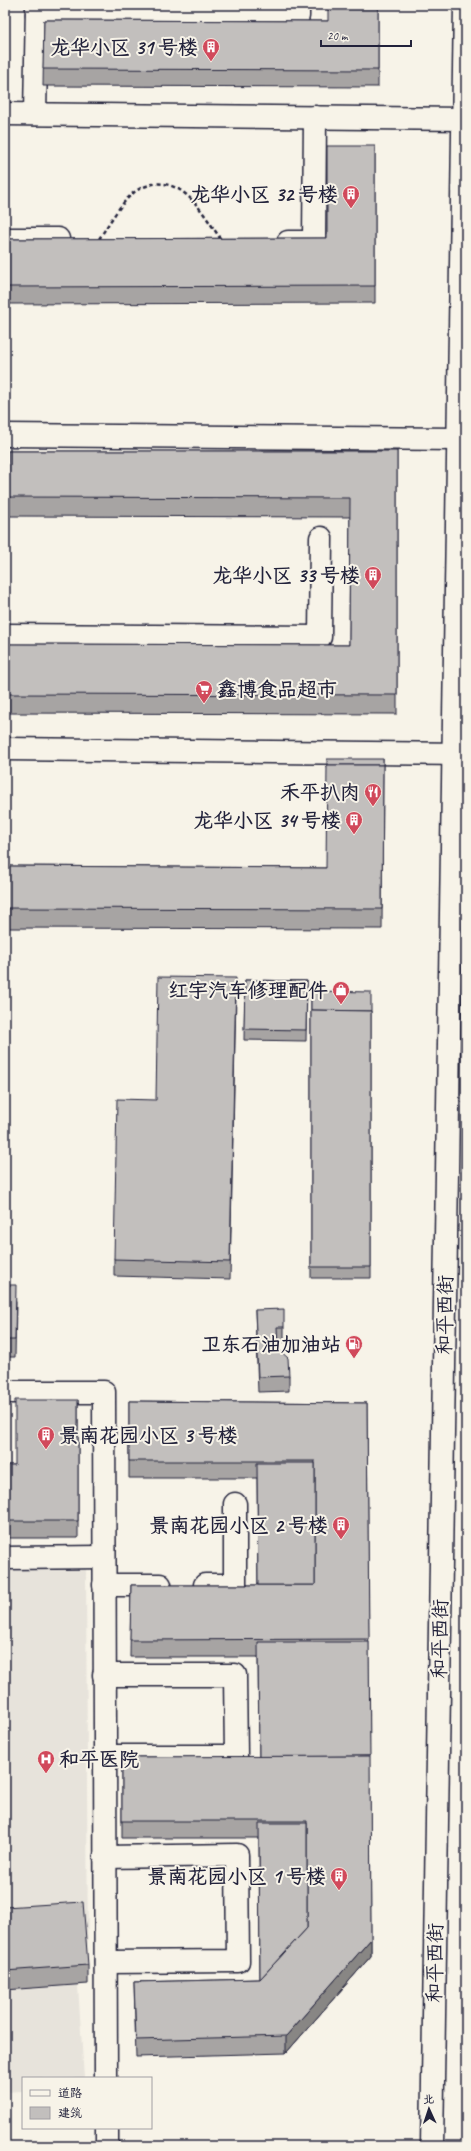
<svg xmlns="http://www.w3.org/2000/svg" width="471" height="2151" font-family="Caveat,'LXGW WenKai TC',sans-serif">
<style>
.built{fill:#e7e3db}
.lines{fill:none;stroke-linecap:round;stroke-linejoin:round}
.street-casing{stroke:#22223b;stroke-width:25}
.secondary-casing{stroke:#22223b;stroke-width:25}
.path{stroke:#22223b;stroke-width:2.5;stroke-dasharray:4 3;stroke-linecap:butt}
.street{stroke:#f7f3e8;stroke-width:22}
.secondary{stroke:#f7f3e8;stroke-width:22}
.wall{fill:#a7a4a3;stroke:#22223b}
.shaded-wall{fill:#888684;stroke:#22223b}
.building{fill:#c2bfbd;stroke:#22223b}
.labels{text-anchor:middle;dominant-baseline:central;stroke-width:4;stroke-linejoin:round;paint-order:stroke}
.poi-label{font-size:20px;font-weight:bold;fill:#22223b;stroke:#f7f3e8;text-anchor:end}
.street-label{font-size:20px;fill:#22223b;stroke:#f7f3e8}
</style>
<rect width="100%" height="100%" fill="#f7f3e8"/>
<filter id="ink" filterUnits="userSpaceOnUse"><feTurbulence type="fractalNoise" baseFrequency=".025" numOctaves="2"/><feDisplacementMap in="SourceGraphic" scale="8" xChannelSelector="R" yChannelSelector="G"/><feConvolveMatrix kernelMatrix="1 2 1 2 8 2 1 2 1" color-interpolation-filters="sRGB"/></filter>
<g filter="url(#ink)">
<!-- built -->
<polygon class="built" points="86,1562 88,1984 78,1986 84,2078 23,2078 23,2091 5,2092 5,1565"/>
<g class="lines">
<defs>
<g id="street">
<polyline points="37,14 298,16 298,5"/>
<polyline points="5,114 464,119"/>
<polyline points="35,114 37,5"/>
<polyline points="5,239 58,239"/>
<polyline points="288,242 314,242 315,117"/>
<polyline points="5,435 459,439"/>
<polyline points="5,635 320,637 321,538"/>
<polyline points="5,749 466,754"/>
<polyline points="5,1392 104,1392 106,2078"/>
<polyline points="5,1558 103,1557"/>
<polyline points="104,1585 160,1585"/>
<polyline points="205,1585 235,1585 235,1504"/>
<polyline points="104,1675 235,1675 236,1756 104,1756"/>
<polyline points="105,1857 237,1855 238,1961 106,1962"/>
<polyline points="107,2128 107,2146"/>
</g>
<polyline id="secondary" points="432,2146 465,5"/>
</defs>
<!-- street casing -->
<use href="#street" class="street-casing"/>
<!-- secondary casing -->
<use href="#secondary" class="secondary-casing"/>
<!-- path -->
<path class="path" d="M99 239C109 224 118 207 131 195 137 189 145 186 153 184 186 179 206 218 222 241"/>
<!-- street -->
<use href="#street" class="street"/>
<!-- secondary -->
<use href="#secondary" class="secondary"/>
</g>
<!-- wall -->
<g class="wall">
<polygon points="378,5 378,87 43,86 44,20 328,21"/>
<polygon points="375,146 375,303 5,304 5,239 327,238"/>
<polygon points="8,451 397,451 397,714 5,713 5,644 349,645 350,517 8,516"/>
<polygon points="383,759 382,929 5,928 5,866 326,868"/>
<polygon points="245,980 307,981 306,1041 244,1040"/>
<polygon points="311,991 371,1011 371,1278 311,1278"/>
<polygon points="236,995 230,1279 114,1276 114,1259 156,1100"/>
<polygon points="5,1285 16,1302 15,1357 5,1357"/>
<polygon points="255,1310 284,1327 284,1342 277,1342 278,1349 289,1376 289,1391 258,1392"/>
<polygon points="78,1400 78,1538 5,1538 5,1465 15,1465"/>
<polygon points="129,1401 367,1403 371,1956 286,2053 136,2057 134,1982 260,1979 259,1838 122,1838 122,1757 259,1757 258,1657 130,1657 131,1585 258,1585 257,1478 129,1478"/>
<polygon points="5,1907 88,1965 88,1984 5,1990"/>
</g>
<!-- shaded-wall -->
<polygon class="shaded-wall" points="371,1939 371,1956 286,2053 286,2036"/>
<!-- building -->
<g class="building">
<polygon points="328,5 378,5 378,70 43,69 44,20 328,21"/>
<polygon points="327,146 375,146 375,286 5,287 5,239 327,238"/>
<polygon points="8,451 397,451 397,695 5,694 5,644 349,645 350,498 8,497"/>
<polygon points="327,759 383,759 383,765 327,765 327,768"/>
<polygon points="327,765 383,765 382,909 5,908 5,866 326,868"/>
<polygon points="158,977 236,978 230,1262 114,1259 117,1099 156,1100"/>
<polygon points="245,980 307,981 306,1030 244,1029"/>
<polygon points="311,991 371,992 371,1011 311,1010"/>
<polygon points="311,1010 371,1011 371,1267 311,1267"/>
<polygon points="5,1285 16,1285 15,1340 5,1340"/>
<polygon points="284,1309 284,1327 277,1327 278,1349 288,1358 289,1376 258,1377 255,1310"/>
<polygon points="15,1400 78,1400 78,1521 5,1521 5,1465 15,1465"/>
<polygon points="129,1401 367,1403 369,1639 130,1640 131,1585 315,1585 315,1461 129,1461"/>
<polygon points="257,1463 315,1463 315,1585 258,1585"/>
<polygon points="258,1642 369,1642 370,1756 259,1757"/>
<polygon points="370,1756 371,1939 286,2036 136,2040 134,1982 260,1979 307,1928 307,1821 122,1821 122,1757"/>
<polygon points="259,1823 307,1823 307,1928 260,1979"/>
<polygon points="83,1902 88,1965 5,1971 5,1907"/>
</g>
</g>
<!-- icons -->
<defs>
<symbol id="building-pin" viewBox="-11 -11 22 30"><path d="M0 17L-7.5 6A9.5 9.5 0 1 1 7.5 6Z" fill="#d1495b" stroke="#f7f3e8"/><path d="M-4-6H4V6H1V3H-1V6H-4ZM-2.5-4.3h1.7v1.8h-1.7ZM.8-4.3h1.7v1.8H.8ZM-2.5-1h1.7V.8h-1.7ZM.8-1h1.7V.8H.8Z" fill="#fff"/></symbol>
<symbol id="supermarket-pin" viewBox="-11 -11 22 30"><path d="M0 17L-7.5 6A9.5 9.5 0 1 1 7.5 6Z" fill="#d1495b" stroke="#f7f3e8"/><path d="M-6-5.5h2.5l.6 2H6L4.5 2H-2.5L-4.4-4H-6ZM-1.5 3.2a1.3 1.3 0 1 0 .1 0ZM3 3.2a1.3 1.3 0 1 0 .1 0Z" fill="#fff"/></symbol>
<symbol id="restaurant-pin" viewBox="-11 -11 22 30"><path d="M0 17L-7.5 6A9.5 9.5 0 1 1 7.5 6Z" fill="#d1495b" stroke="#f7f3e8"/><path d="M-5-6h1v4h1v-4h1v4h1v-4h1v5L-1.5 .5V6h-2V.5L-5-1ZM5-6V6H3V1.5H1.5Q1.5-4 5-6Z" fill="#fff"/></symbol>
<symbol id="shop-pin" viewBox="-11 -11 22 30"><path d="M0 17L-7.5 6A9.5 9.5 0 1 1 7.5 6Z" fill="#d1495b" stroke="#f7f3e8"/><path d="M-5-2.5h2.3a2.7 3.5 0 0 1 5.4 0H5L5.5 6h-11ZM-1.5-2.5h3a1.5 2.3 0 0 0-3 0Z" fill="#fff"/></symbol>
<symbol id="fuel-pin" viewBox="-11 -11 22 30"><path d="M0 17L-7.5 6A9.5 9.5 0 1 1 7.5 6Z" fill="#d1495b" stroke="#f7f3e8"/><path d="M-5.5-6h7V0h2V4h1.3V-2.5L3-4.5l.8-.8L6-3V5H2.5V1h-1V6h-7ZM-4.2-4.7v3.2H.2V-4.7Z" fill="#fff"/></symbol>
<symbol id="hospital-pin" viewBox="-11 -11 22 30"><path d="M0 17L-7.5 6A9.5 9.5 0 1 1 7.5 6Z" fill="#d1495b" stroke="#f7f3e8"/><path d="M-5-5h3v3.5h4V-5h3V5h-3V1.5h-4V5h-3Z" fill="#fff"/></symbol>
</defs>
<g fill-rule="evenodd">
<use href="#building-pin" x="201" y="37" width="20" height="27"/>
<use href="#building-pin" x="341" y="184" width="20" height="27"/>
<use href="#building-pin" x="363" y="565" width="20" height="27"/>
<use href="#supermarket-pin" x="194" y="679" width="20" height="27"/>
<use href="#restaurant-pin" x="363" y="782" width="20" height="27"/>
<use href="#building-pin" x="344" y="810" width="20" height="27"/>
<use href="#shop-pin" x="331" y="980" width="20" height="27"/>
<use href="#fuel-pin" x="344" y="1334" width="20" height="27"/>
<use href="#building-pin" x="36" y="1425" width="20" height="27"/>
<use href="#building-pin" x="331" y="1515" width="20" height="27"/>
<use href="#hospital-pin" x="36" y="1749" width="20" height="27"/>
<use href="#building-pin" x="329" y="1866" width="20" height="27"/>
</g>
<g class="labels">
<!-- poi labels -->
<g class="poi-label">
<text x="198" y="47">龙华小区 31 号楼</text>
<text x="338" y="194">龙华小区 32 号楼</text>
<text x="360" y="575">龙华小区 33 号楼</text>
<text x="217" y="689" text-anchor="start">鑫博食品超市</text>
<text x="360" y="792">禾平扒肉</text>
<text x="341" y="820">龙华小区 34 号楼</text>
<text x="328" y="990">红宇汽车修理配件</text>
<text x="341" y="1344">卫东石油加油站</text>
<text x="59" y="1435" text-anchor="start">景南花园小区 3 号楼</text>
<text x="328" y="1525">景南花园小区 2 号楼</text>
<text x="59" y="1759" text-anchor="start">和平医院</text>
<text x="326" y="1876">景南花园小区 1 号楼</text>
</g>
<!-- street labels -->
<g class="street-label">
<text transform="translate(445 1315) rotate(-89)">和平西街</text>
<text transform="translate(440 1639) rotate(-89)">和平西街</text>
<text transform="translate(435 1963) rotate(-89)">和平西街</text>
</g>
</g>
<!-- margin -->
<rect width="471" height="2151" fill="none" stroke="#f7f3e8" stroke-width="20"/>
<rect x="10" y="10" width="451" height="2131" fill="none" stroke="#22223b" stroke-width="1.5" filter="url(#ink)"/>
<!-- legend -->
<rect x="22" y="2077" width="130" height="52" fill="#f7f3e8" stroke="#a29fa3"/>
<rect x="30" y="2090" width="20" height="6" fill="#f7f3e8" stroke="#a29fa3"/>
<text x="58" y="2097" font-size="12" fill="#22223b">道路</text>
<rect x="30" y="2107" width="20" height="12" fill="#c2bfbd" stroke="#a29fa3"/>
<text x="58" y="2117" font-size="12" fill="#22223b">建筑</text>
<!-- north arrow -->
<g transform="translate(429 2109) rotate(357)" stroke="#f7f3e8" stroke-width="3" paint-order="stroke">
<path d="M0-3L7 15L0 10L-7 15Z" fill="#22223b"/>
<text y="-6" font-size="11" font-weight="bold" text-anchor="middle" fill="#22223b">北</text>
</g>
<!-- scale -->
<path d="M321 40v6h90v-6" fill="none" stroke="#22223b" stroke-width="2"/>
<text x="327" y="40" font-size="12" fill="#22223b" stroke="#f7f3e8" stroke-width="3" paint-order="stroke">20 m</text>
</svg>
